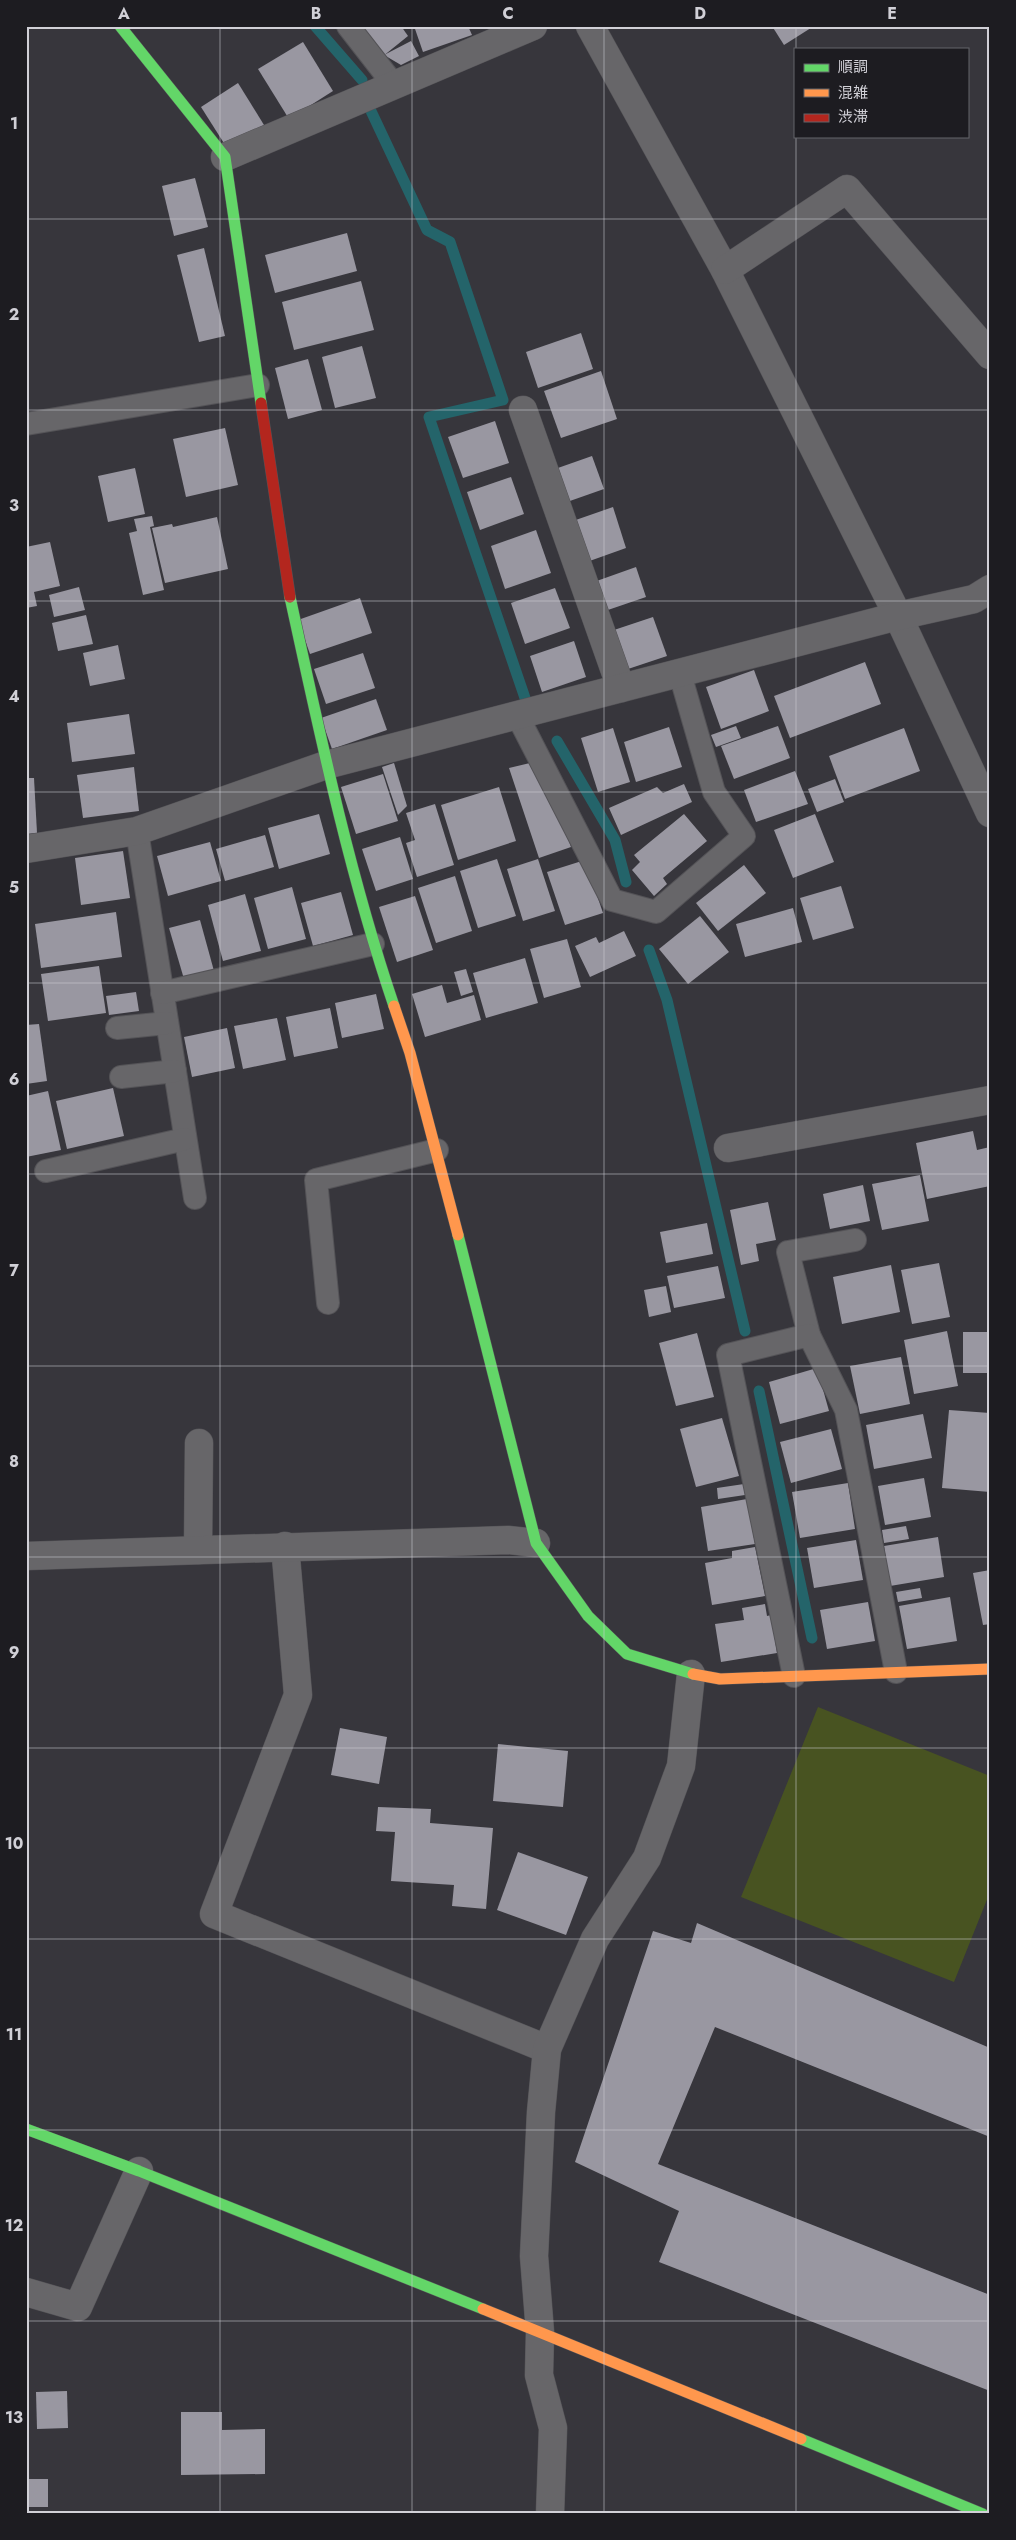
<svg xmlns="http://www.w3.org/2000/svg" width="1016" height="2540" font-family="Jost,'Noto Sans JP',sans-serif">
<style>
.green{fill:#485321}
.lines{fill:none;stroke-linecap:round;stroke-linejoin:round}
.stream{stroke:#24646a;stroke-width:11}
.building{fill:#9997a1}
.lane-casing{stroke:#545357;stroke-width:24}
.street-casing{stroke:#545357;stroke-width:29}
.fast-casing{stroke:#545357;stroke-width:12}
.slow-casing{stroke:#545357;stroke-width:12}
.jam-casing{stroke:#545357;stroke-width:12}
.lane{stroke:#676669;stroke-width:22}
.street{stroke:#676669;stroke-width:28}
.fast{stroke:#63d668;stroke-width:11}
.slow{stroke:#ff974d;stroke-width:11}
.jam{stroke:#b3261e;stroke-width:11}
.grid{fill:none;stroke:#d1d0d7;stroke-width:1;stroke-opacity:0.55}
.neatline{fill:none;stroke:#d1d0d7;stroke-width:2}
.grid-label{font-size:16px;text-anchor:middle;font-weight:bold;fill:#d1d0d7}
</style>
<rect width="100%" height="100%" fill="#37363c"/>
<!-- green -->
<polygon class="green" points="818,1707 990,1776 990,1892 954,1982 741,1897"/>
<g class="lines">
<!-- stream -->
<g class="stream">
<polyline points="315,26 362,80"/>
<polyline points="371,111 427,230 450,242 503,400 429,417 525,698"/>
<polyline points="557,741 615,840 626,882"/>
<polyline points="649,950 667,1000 745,1331"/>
<polyline points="759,1391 812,1638"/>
</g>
</g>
<!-- building -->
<g class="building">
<polygon points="358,26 401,26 408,36 382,57"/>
<polygon points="414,26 468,26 472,35 423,52"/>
<polygon points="772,26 814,26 784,45"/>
<polygon points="411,41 419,56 401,65 384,55"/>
<polygon points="303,42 333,91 289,119 258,69"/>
<polygon points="238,83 264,125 227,148 201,107"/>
<polygon points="195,178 208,227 174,236 162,186"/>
<polygon points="347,233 357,271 275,293 265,255"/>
<polygon points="204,248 225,336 199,342 177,255"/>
<polygon points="361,281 374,330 294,350 282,302"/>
<polygon points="581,333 593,369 538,388 526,352"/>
<polygon points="362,346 376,398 335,408 322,357"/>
<polygon points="308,359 322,410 288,419 275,368"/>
<polygon points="601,371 617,419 561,438 544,391"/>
<polygon points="495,421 509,463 463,478 448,437"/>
<polygon points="225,428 238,485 186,497 173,439"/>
<polygon points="592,456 604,489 567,502 555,469"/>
<polygon points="135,468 145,514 108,522 98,476"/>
<polygon points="511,477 524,514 480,530 467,492"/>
<polygon points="613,507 626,548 584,563 570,522"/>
<polygon points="152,516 154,526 150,527 164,590 143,595 129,533 137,531 134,519"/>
<polygon points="217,517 228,569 165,583 152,528 172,524 173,527"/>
<polygon points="536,530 551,573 505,589 491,546"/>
<polygon points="50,542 60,586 34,592 37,606 26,608 26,547"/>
<polygon points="636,567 646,597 602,612 591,583"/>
<polygon points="79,587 85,610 54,617 49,595"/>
<polygon points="555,588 570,628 525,644 511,603"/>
<polygon points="360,598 372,633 310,654 298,620"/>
<polygon points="86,615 93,644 58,651 52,623"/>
<polygon points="653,617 667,656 622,671 608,632"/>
<polygon points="574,641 586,677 542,692 530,656"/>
<polygon points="118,645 125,679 90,686 83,653"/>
<polygon points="363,653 375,688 326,704 314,669"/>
<polygon points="865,662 881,704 790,738 774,696"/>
<polygon points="754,670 769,711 721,729 706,687"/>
<polygon points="376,699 387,730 332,749 321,718"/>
<polygon points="129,714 135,754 72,762 67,723"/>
<polygon points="736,726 741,738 716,747 711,735"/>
<polygon points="778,726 790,758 734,779 721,746"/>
<polygon points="669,727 682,767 636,782 624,742"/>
<polygon points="613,728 630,782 598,792 581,738"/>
<polygon points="904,728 920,771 845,799 829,756"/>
<polygon points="394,763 407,806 398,815 382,767"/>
<polygon points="530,763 556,802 571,847 539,858 509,768"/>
<polygon points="134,767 139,811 83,818 77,775"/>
<polygon points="795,771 808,804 756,822 744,790"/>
<polygon points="383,774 398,821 356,834 341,787"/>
<polygon points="26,778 34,778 37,833 26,834"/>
<polygon points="835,779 844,802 817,812 808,789"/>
<polygon points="684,784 692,802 621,835 609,808 657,787 663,793"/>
<polygon points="499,787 516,841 458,860 441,805"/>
<polygon points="435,804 454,865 417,877 406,843 415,840 406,813"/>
<polygon points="319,814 330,854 279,869 268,828"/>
<polygon points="684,814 707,841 663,878 667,884 654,896 632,870 640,862 634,855"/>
<polygon points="815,814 834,862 793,878 774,830"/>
<polygon points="265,835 274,867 225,881 216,849"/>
<polygon points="400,837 413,879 376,891 362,849"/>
<polygon points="210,842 221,881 168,896 157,856"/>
<polygon points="123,851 130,898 81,905 75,858"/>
<polygon points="497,859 516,916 478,928 460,871"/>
<polygon points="538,859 555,911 523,921 507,869"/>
<polygon points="585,860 603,913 565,925 547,872"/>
<polygon points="744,865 766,893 718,931 696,903"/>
<polygon points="455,876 472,931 436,943 418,888"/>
<polygon points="841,886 854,928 813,940 800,898"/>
<polygon points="292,887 306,939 268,949 254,898"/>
<polygon points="341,892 353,935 313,946 301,903"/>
<polygon points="245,894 261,951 223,961 208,905"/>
<polygon points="415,896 433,950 397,962 379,907"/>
<polygon points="793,908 802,942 745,957 736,924"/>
<polygon points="116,912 122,957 41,968 35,924"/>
<polygon points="700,916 729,952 688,984 659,949"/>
<polygon points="200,920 214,971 184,979 169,928"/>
<polygon points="624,931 636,956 590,977 575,946 596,937 599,943"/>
<polygon points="567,939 581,987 544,998 530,949"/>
<polygon points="525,958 538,1003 486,1018 473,973"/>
<polygon points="99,966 106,1013 48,1021 41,974"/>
<polygon points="466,969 473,992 461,996 454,972"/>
<polygon points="442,985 447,1003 474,995 481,1020 425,1037 412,994"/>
<polygon points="136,992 139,1011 109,1015 106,996"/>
<polygon points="376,994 384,1029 342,1038 335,1003"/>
<polygon points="330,1008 338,1048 294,1057 286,1017"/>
<polygon points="277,1018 286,1060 243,1069 234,1026"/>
<polygon points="39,1024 47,1081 26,1084 26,1025"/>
<polygon points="227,1028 235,1068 192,1077 184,1037"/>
<polygon points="113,1088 124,1136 67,1149 56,1101"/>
<polygon points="48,1091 61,1150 26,1157 26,1096"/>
<polygon points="973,1131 977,1150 990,1147 990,1186 927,1199 916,1143"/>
<polygon points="920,1175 929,1221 882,1230 872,1184"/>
<polygon points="863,1185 870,1221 830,1229 823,1194"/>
<polygon points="768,1202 776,1240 756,1244 759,1261 741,1265 730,1210"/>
<polygon points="707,1223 713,1254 666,1263 660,1232"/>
<polygon points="939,1263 950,1317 912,1324 901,1270"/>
<polygon points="891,1265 900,1312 842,1324 833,1277"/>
<polygon points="718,1266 725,1298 674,1308 667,1276"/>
<polygon points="666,1286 671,1312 649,1317 644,1290"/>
<polygon points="947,1331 958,1386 914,1394 904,1340"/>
<rect x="963" y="1332" width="27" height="41"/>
<polygon points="697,1333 714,1397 676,1406 659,1343"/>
<polygon points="901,1357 910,1404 860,1414 850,1366"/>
<polygon points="817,1368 829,1411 780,1424 769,1382"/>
<polygon points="949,1410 990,1413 990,1492 942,1488"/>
<polygon points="923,1414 932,1458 874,1469 866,1425"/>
<polygon points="722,1418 739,1476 696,1487 680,1429"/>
<polygon points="831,1429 842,1469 791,1483 780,1442"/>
<polygon points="924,1478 931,1517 885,1525 878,1486"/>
<polygon points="848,1483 855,1529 800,1538 792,1492"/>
<polygon points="744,1484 745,1495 718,1499 717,1488"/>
<polygon points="747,1499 755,1544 708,1551 701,1507"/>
<polygon points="906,1526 909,1539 884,1543 882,1530"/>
<polygon points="938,1537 944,1577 890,1586 884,1546"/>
<polygon points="856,1540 863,1580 814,1588 807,1548"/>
<polygon points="755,1547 765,1596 712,1605 705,1563 732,1558 732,1551"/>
<polygon points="990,1570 990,1624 983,1625 973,1573"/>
<polygon points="920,1588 922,1598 898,1602 896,1592"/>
<polygon points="950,1597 957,1641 907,1649 899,1606"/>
<polygon points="868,1602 875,1641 827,1649 820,1610"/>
<polygon points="765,1604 767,1616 771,1615 777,1653 721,1662 715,1624 744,1620 742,1608"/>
<polygon points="340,1728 387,1737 379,1784 331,1775"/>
<polygon points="498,1744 568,1751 563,1807 493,1801"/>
<polygon points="378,1807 431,1809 430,1823 493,1828 486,1909 452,1906 454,1885 391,1881 395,1832 376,1831"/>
<polygon points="518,1852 588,1877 566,1935 497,1910"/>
<polygon points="697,1923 990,2048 990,2137 715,2027 658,2164 990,2295 990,2391 659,2262 679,2211 575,2162 653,1931 691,1943"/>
<polygon points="67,2391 68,2428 37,2429 36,2392"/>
<polygon points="181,2412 222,2412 222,2430 265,2429 265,2474 181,2475"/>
<rect x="26" y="2479" width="22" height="28"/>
</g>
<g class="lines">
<defs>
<g id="lane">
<polyline points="348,26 394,85"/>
<polyline points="26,424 258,385"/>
<polyline points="517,715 612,900 656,912 744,836 714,792 680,674"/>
<polyline points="137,831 195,1198"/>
<polyline points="162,993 373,944"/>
<polyline points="117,1028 167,1023"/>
<polyline points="121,1077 175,1071"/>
<polyline points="46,1171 185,1139"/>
<polyline points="328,1303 316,1180 437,1150"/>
<polyline points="809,1335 788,1252 855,1240"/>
<polyline points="794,1676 728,1355 809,1335 846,1410 896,1672"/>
</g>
<g id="street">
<polyline points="590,26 725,270 898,616 990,813"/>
<polyline points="225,157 533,26"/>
<polyline points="725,270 847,189 990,355"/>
<polyline points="523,410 621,688"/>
<polyline points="26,849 137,831 326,765 898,616 974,599 990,589"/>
<polyline points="728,1148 990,1100"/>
<polyline points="285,1546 298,1695 214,1914 547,2049"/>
<polyline points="198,1550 199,1443"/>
<polyline points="26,1556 508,1540 536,1543"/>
<polyline points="26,2292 78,2307 139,2171"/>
<polyline points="550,2514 553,2428 539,2375 540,2332 534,2256 541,2112 547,2049 595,1939 647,1858 681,1766 691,1674"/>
</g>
<g id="fast">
<polyline points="120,26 225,157 261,403"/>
<path d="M290 597C320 735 349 873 394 1006"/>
<polyline points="458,1235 536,1543 588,1616 627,1654 693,1674"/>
<polyline points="26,2129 139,2171 483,2309"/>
<polyline points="801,2439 983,2514"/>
</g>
<g id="slow">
<polyline points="394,1006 410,1053 458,1235"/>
<polyline points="693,1674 720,1679 990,1669"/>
<polyline points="483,2309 801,2439"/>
</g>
<polyline id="jam" points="261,403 290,597"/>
</defs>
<!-- lane casing -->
<use href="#lane" class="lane-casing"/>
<!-- street casing -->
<use href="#street" class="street-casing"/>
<!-- fast casing -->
<use href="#fast" class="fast-casing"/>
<!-- slow casing -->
<use href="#slow" class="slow-casing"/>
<!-- jam casing -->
<use href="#jam" class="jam-casing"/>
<!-- lane -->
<use href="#lane" class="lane"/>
<!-- street -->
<use href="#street" class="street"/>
<!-- fast -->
<use href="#fast" class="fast"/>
<!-- slow -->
<use href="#slow" class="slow"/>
<!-- jam -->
<use href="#jam" class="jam"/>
</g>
<!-- grid -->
<path class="grid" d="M220 26V2514M412 26V2514M604 26V2514M796 26V49M796 136V2514M26 219H990M26 410H990M26 601H990M26 792H990M26 983H990M26 1174H990M26 1366H990M26 1557H990M26 1748H990M26 1939H990M26 2130H990M26 2321H990"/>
<!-- border -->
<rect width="1016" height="2540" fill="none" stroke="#1d1c21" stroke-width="55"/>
<!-- legend -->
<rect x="794" y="48" width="175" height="90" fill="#1d1c21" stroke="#65646a"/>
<rect x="804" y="64" width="25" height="8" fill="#63d668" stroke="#65646a"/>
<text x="838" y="72" font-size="15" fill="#d1d0d7">順調</text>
<rect x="804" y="89" width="25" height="8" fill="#ff974d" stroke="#65646a"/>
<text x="838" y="98" font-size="15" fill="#d1d0d7">混雑</text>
<rect x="804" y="114" width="25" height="8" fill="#b3261e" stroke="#65646a"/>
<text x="838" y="122" font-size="15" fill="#d1d0d7">渋滞</text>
<rect x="28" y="28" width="960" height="2484" class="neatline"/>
<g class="grid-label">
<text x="124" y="19">A</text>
<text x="316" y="19">B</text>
<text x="508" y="19">C</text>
<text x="700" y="19">D</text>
<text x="892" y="19">E</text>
<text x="14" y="129">1</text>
<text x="14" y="320">2</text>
<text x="14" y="511">3</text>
<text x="14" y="702">4</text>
<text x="14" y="893">5</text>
<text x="14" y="1085">6</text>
<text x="14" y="1276">7</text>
<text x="14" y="1467">8</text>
<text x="14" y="1658">9</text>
<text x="14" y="1849">10</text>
<text x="14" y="2040">11</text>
<text x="14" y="2231">12</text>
<text x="14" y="2423">13</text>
</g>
</svg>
